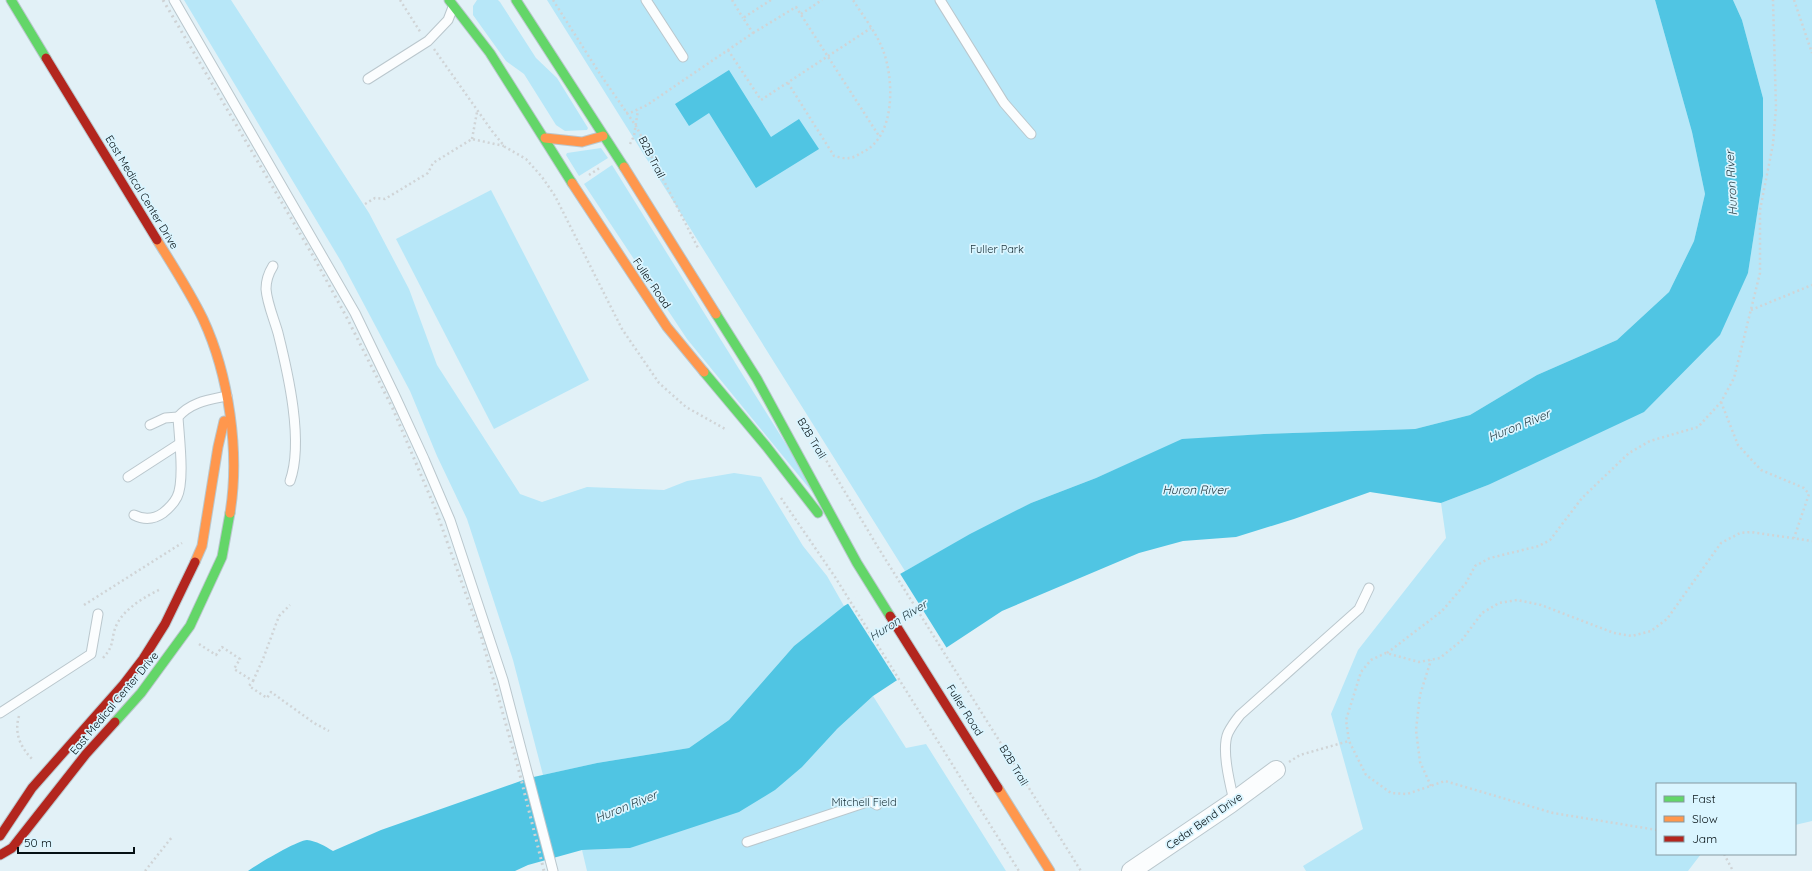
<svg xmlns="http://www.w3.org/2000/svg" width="1812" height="871" font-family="Quicksand,sans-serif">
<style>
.green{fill:#b7e7f8}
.water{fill:#50c5e3}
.pier{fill:#e2f1f7}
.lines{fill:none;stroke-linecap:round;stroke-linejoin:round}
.lane-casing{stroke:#bac7cd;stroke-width:11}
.street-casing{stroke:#bac7cd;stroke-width:20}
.fast-casing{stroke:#bac7cd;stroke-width:11}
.slow-casing{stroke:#bac7cd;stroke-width:11}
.jam-casing{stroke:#bac7cd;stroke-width:11}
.path{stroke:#d0d4d6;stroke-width:2.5;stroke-dasharray:2 3;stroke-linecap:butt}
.lane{stroke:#fbfdfe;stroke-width:9}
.street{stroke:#fbfdfe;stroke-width:18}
.fast{stroke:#63d668;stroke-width:9}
.slow{stroke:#ff974d;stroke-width:9}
.jam{stroke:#b3261e;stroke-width:9}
.rail{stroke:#ced2d4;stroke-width:3;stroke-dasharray:2 4;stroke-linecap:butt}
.labels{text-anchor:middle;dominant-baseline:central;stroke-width:3.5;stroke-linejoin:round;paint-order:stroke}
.street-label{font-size:11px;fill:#051014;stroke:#daf5ff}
.park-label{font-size:11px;fill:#182f37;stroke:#daf5ff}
.water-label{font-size:12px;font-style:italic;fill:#233a42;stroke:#daf5ff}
</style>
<rect width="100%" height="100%" fill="#e2f1f7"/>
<!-- green -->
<g class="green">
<polygon points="184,0 231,0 369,213 409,289 437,365 520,494 542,502 587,487 664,490 687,481 734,473 761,477 803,546 827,576 844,606 794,646 729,720 689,748 597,763 543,775 513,660 467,519 437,456 410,391 342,263"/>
<polygon points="477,0 498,0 500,2 536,58 557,78 588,128 587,130 565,131 556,125 524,74 506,61 473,15 473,6"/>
<polygon points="547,0 1655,0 1692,132 1705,194 1694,241 1669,292 1617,340 1537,375 1470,415 1415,429 1264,434 1182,440 1096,478 1031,503 905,571"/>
<polygon points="1733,0 1812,0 1812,821 1795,825 1795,784 1657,784 1657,854 1701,854 1688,871 1306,871 1303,866 1363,829 1331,714 1358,650 1446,538 1441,503 1488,485 1748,273 1763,176 1763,98 1742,20"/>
<polygon points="601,148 608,158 579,176 566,155 567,153"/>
<polygon points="612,165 827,510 687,339 584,184"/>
<polygon points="491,190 589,380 494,429 396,239"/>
<polygon points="873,696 906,748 926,744 1006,871 587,871 582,850 630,848 837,729"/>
</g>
<!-- water -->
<g class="water">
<path d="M1655 0H1733L1742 20 1763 98V176L1748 273 1720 335 1644 412 1488 485 1441 503 1370 492 1294 519 1236 537 1183 541 1139 553 1002 611 873 696 837 729 802 767 775 790 739 812 630 848 582 850 528 865 515 871H248C256 865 298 840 307 840 316 841 325 846 333 851L381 830 529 778 597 763 689 748 729 720 794 646 844 606 970 534 1031 503 1096 478 1182 439 1264 434 1415 429 1470 415 1537 375 1617 340 1669 292 1694 241 1705 194 1692 132Z"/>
<polygon points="729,70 771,137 799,119 819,149 756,188 709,113 689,126 675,104"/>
</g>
<!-- pier -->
<polygon class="pier" points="899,572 948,650 898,682 847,602"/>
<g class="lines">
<defs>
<g id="lane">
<polyline points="174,0 355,313 395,396 424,459 450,520 503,680 553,871"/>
<polyline points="646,0 683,57"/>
<polyline points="940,0 1004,103 1031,134"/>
<polyline points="368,79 428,41 448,20 453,7"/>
<path d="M273 266C268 274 266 280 266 289 267 303 274 319 278 333 288 373 304 442 290 481"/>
<polyline points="150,425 165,418 178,417"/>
<polyline points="128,477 179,444"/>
<path d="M134 515C144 520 153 520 163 513 168 509 174 503 177 497 185 481 179 436 178 417 191 402 208 400 227 396"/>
<polyline points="0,713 91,654 98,614"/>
<path d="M1234 801C1230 784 1221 749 1228 733 1231 727 1236 720 1240 715L1359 609 1369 588"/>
<polyline points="747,842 870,801 877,805"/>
</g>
<polyline id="street" points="1131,871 1230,804 1276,770"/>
<g id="fast">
<polyline points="11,0 46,58"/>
<polyline points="449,0 490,53 572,183"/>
<polyline points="516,0 624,167"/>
<polyline points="716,314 757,379 857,563 890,616"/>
<polyline points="704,372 766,446 818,513"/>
<polyline points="115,722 141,693 190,626 222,557 230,513"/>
</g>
<g id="slow">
<polyline points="545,138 582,142 603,136"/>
<polyline points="624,167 716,314"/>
<polyline points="572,183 667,327 704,372"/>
<path d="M157 240C173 266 190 292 203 319 229 375 240 452 230 513"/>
<polyline points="195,562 202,546 218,447 224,421"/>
<polyline points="998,788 1050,871"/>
</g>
<g id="jam">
<polyline points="46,58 157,240"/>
<polyline points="890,616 998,788"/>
<polyline points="0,836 32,788 123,685 143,659 165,624 195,562"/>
<polyline points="0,855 12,848 86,754 115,722"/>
</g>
</defs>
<!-- lane casing -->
<use href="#lane" class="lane-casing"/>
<!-- street casing -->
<use href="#street" class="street-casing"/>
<!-- fast casing -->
<use href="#fast" class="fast-casing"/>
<!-- slow casing -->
<use href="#slow" class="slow-casing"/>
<!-- jam casing -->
<use href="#jam" class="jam-casing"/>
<!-- path -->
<g class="path">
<polyline points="400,0 421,33"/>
<polyline points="553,0 600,74 636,126 698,248"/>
<polyline points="732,0 743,18"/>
<polyline points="1794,0 1812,53"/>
<polyline points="801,14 822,0"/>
<polyline points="753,33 796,7 879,136"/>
<polyline points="434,49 492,131 505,147 526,159 542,177 555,196 622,329 659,383 686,407 727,430"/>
<polyline points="728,50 761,100 871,28"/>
<path d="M788 83 834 156C839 157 845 159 849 158 854 158 859 154 863 152 896 136 894 79 883 50 876 32 863 16 853 0"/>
<polyline points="626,113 632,112 647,105 753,33 743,18 771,0"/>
<polyline points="472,139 477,112"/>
<polyline points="630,144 634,136 638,110"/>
<polyline points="589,175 601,167"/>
<polyline points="365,204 375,198 385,199 428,173 433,163 472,139 504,146"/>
<polyline points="1751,310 1812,285"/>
<polyline points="1721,402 1738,445 1761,470 1804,488 1809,494 1794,538"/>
<polyline points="811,435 879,549 1081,871"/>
<polyline points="781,498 835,577 1019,871"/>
<polyline points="84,605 182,543"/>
<polyline points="199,644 216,655 222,647 240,659 234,669 253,681 249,686 267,698 271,692 314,723 329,731"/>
<polyline points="1387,653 1442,611 1466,583 1475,566 1490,558 1539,546 1550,540 1582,498 1629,453 1650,441 1698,427 1721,402 1734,378 1760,273 1760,210 1773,144 1776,108 1773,0"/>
<path d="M103 658C116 644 110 638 117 624 125 608 146 596 161 589"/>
<polyline points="253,681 263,659 279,616 290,605"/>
<path d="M19 716C14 733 20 747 33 760"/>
<polyline points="1289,762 1300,755 1349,741"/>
<polyline points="1431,786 1420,762 1416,730 1420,695 1431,660"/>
<polyline points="1657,830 1553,813 1445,781 1407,794 1391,793 1366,775 1349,741 1346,720 1361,672 1371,660 1386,653 1419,662 1440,658 1462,640 1482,613 1499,603 1517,600 1541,605 1614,633 1632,636 1651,631 1667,619 1721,543 1740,533 1751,532 1812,541"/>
<polyline points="1724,854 1733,871"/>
<polyline points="145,871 172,837"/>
</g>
<!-- lane -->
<use href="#lane" class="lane"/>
<!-- street -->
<use href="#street" class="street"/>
<!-- fast -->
<use href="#fast" class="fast"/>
<!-- slow -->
<use href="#slow" class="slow"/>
<!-- jam -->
<use href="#jam" class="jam"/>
<!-- rail -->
<polyline class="rail" points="163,0 312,254 346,316 393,409 435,508 481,636 518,767 544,871"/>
</g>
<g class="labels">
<!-- street labels -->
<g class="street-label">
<text transform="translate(652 157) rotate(63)">B2B Trail</text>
<text transform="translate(142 192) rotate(59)">East Medical Center Drive</text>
<text transform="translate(652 283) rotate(56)">Fuller Road</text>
<text transform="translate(812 438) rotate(59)">B2B Trail</text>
<text transform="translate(114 703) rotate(-50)">East Medical Center Drive</text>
<text transform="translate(965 710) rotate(58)">Fuller Road</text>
<text transform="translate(1014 765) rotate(59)">B2B Trail</text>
<text transform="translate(1204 821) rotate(-35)">Cedar Bend Drive</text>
</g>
<!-- park labels -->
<g class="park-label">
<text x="997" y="249">Fuller Park</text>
<text x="864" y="802">Mitchell Field</text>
</g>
<!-- water labels -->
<g class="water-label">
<text transform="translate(1731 183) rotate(-93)">Huron River</text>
<text transform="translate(1519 425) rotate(-22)">Huron River</text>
<text x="1195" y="489">Huron River</text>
<text transform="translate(898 620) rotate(-32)">Huron River</text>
<text transform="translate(626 806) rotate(-22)">Huron River</text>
</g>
</g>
<!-- legend -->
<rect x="1656" y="783" width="140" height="72" fill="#daf5ff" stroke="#8599a1"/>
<rect x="1664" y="796" width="20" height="6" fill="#63d668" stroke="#8599a1"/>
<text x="1692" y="803" font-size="12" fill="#051014">Fast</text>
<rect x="1664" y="816" width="20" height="6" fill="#ff974d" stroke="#8599a1"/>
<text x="1692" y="823" font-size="12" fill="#051014">Slow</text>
<rect x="1664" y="836" width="20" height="6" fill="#b3261e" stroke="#8599a1"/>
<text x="1692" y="843" font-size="12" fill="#051014">Jam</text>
<!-- scale -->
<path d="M18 847v6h116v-6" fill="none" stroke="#051014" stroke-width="2"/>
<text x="24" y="847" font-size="12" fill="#051014" stroke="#daf5ff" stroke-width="3" paint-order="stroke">50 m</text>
</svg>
